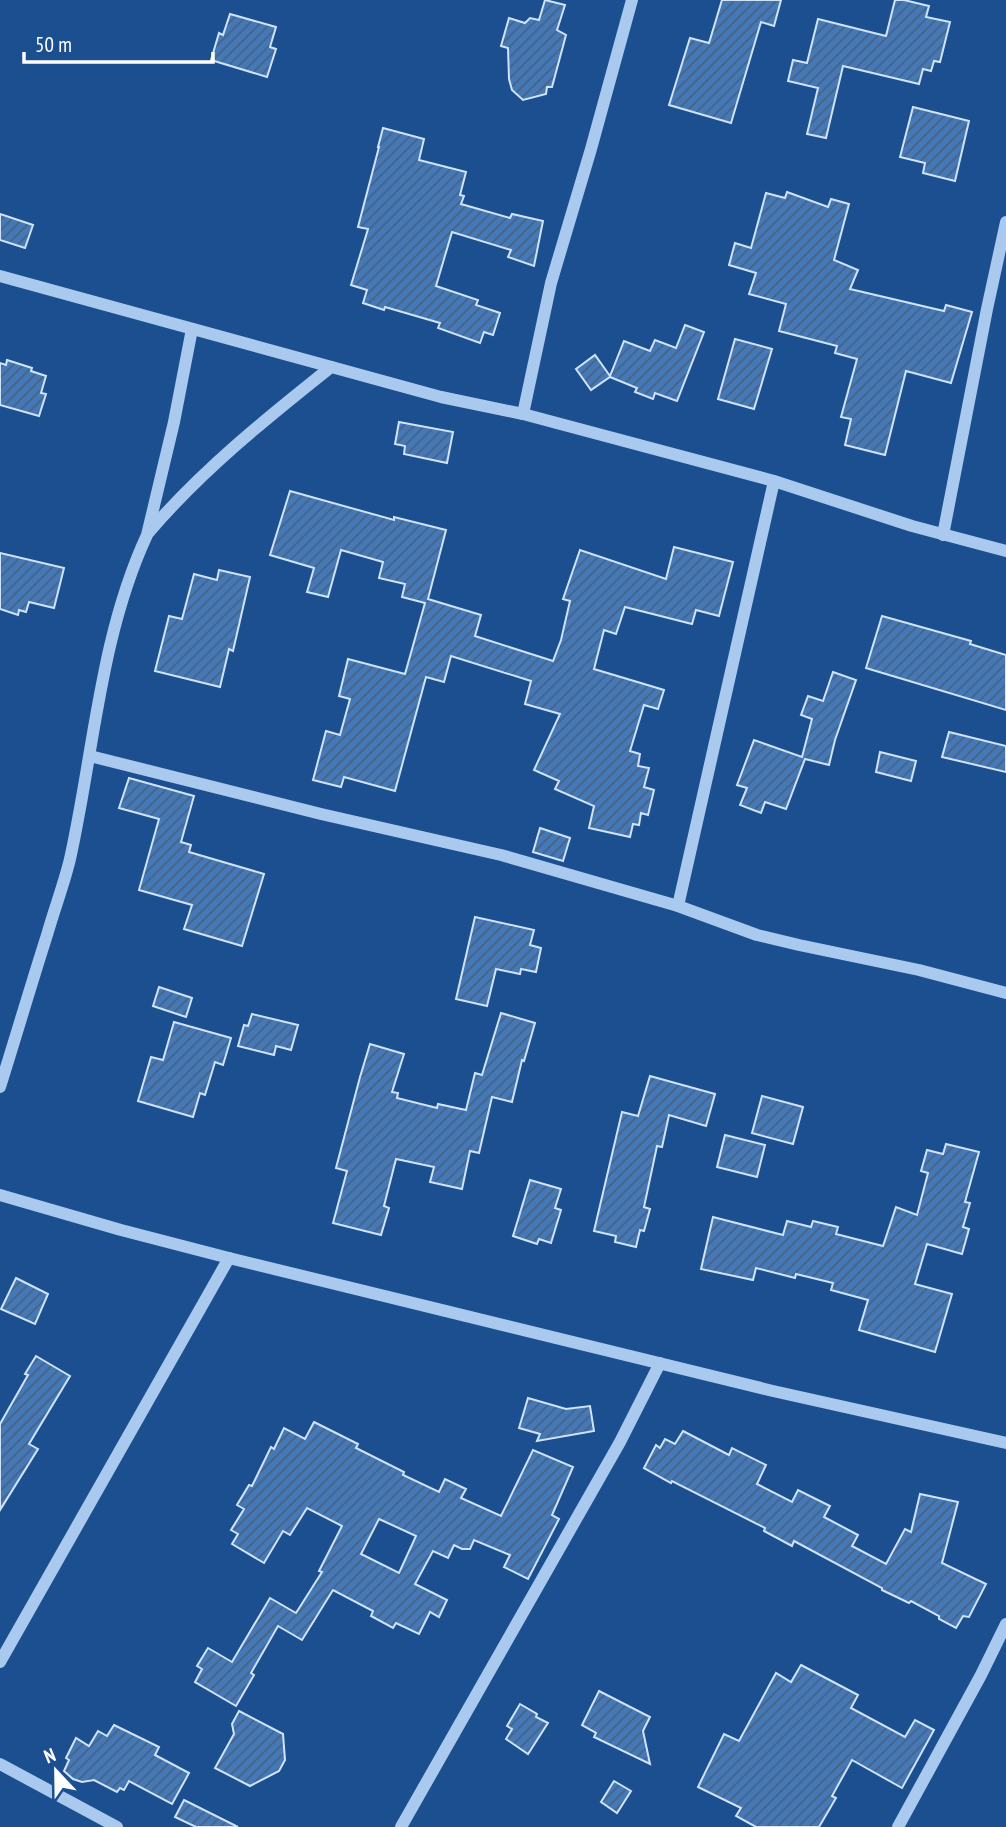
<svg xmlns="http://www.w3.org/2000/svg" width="1006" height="1827" font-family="'PT Sans Narrow',sans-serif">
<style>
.building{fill:url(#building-hatch);stroke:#cfe3fa;stroke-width:2;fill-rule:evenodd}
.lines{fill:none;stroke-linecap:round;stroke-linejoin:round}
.minor{stroke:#a9c9ee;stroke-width:12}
</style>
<defs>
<pattern id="building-hatch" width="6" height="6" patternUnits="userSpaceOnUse" patternTransform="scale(1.75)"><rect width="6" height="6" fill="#4478b7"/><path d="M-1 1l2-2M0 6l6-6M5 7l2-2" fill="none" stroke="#486282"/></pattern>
</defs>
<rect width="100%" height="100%" fill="#1b4f8f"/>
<!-- building -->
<g class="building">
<polygon points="545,0 565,5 557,30 566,35 552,87 547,87 546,94 523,100 512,90 509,79 508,48 501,46 509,18 525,23 530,18 539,20"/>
<polygon points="722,0 781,0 774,26 761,22 731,123 669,105 690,38 709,43"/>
<polygon points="895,0 904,0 929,6 926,17 950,22 940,62 934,61 931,71 923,69 919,84 843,66 826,138 807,134 818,88 788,81 793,60 807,63 818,19 886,36"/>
<polygon points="230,14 276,27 270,47 276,49 267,77 211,60 219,33 223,35"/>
<polygon points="913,107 969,121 955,181 923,173 925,163 900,157"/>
<polygon points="383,128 424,139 419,160 466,172 460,195 464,196 461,204 510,218 512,214 543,221 534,266 508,257 511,250 452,232 436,286 478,300 476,305 500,313 493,335 484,332 480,343 438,328 440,323 385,307 384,310 363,303 367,290 351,285 368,229 358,227 379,147 378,147"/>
<polygon points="787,192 828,207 831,199 849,204 834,260 858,270 850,289 944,311 946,305 972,312 951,383 906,371 885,455 845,445 851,419 841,417 857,359 835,353 837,346 779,331 786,304 749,294 756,273 729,265 735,243 751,248 766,193 785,198"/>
<polygon points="0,214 33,225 25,248 0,240"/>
<polygon points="685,325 704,332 677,401 655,393 653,399 635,392 637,388 610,377 591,390 576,369 595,355 610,376 624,341 650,351 655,340 676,348"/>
<polygon points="735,339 772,349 754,409 718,399"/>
<polygon points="7,360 32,368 31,371 46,376 41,393 46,394 39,416 0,405 0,363 6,365"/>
<polygon points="399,422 453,432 447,463 404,454 405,446 395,444"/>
<polygon points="290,491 394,520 394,517 446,530 428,599 481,615 475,636 553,661 561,640 570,601 563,599 580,550 666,579 674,547 733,562 719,616 696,610 692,624 625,607 616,634 604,630 594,669 664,690 658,709 644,705 630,751 640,754 638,766 649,768 644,787 654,790 648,815 641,813 639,825 633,824 630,837 589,828 594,806 555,789 559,781 534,770 560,714 525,704 531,681 451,656 444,682 426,677 395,791 344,777 341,787 313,780 326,731 340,735 350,699 339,696 348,659 405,674 425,603 402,597 405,584 379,578 383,562 341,550 328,597 307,592 314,568 270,555"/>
<polygon points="0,553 64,568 54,608 29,602 26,612 19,610 18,615 0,609"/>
<polygon points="219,570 250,577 233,651 229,649 220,687 155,671 169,616 182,619 194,574 217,580"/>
<polygon points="882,616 971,641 970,644 1006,655 1006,710 866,668"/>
<polygon points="833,672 856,680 835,740 829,765 805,759 786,809 765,802 761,813 740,805 747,788 737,785 754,740 802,757 812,719 801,715 808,696 823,701"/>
<polygon points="949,732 1006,746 1006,772 942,757"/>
<polygon points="880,752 916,761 911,781 876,772"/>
<polygon points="129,778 194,796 181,842 191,845 189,852 264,874 242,946 184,929 192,905 139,890 159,819 119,808"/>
<polygon points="540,828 570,838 563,861 533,852"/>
<polygon points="475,917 534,930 530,945 541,948 536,972 521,969 520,974 496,969 487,1006 456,999"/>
<polygon points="159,987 192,998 186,1017 153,1006"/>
<polygon points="501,1013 535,1023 524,1061 522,1060 512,1102 492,1097 479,1153 470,1151 462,1189 430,1182 434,1167 396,1159 384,1206 389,1208 381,1235 333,1223 347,1171 336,1168 360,1077 370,1044 404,1054 392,1092 398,1093 397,1098 437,1108 438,1104 466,1110 475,1073 482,1075"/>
<polygon points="252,1014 298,1025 291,1050 276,1046 274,1055 238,1046 244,1025 248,1026"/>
<polygon points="174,1022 231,1038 223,1065 215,1062 205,1095 200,1093 193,1117 138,1101 151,1057 163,1060"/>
<polygon points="650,1076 715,1094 706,1126 669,1115 662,1147 657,1146 644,1207 650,1209 644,1231 640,1230 636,1247 615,1242 616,1236 594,1231 622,1112 638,1116"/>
<polygon points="762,1096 803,1107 793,1144 752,1133"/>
<polygon points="725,1135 765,1145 757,1177 717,1167"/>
<polygon points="946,1144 979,1152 965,1202 970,1203 963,1227 969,1229 962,1254 927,1244 915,1284 952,1294 935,1352 859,1330 868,1300 831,1290 833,1283 796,1274 795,1278 756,1268 753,1280 701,1269 713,1217 783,1235 787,1221 811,1227 813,1221 838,1227 836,1234 883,1246 896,1207 917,1215 928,1173 921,1171 927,1150 943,1154"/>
<polygon points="530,1180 561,1189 555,1208 561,1210 551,1243 539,1239 537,1244 513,1236"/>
<polygon points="16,1278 48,1294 35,1324 1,1309"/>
<polygon points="36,1356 70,1376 29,1444 38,1449 0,1510 0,1424 28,1375 25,1374"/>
<polygon points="528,1398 566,1409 590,1406 594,1431 537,1441 540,1434 519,1428"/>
<path d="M314 1422 358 1444 356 1448 404 1472 403 1475 439 1492 445 1479 466 1489 461 1498 501 1516 533 1450 573 1467 552 1515 559 1519 528 1579 504 1567 510 1555 474 1540 470 1549H462L454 1545 448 1558 433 1551 415 1584 447 1600 439 1617 430 1612 419 1634 396 1623 393 1628 371 1616 373 1611 333 1590 302 1640 278 1626 251 1673 254 1675 236 1706 195 1682 202 1669 197 1666 208 1648 232 1662 270 1598 296 1613 322 1572 319 1571 342 1526 307 1508 290 1535 283 1531 264 1563 232 1544 238 1534 231 1530 244 1509 237 1505 249 1485 252 1486 271 1447 274 1449 284 1428 305 1439ZM379 1519 416 1536 399 1573 361 1554Z"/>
<polygon points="683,1431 729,1455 732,1448 766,1465 757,1484 792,1502 798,1490 830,1506 824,1517 858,1535 852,1546 886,1564 905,1529 911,1532 920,1494 958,1502 942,1563 986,1584 969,1617 963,1616 956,1628 939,1619 939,1616 911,1601 909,1603 882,1590 882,1588 794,1541 792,1546 764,1531 765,1528 672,1481 671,1483 644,1468 656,1445 660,1448 665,1439 675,1444"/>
<polygon points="801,1665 858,1695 851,1708 905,1737 915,1720 934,1730 902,1788 852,1760 832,1796 836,1798 819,1827 756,1827 736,1816 741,1808 698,1787 724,1734 739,1741 776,1673 791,1682"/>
<polygon points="599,1691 650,1717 643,1731 650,1764 594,1737 596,1733 582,1725"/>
<polygon points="520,1704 537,1714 536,1717 548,1723 528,1754 506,1739 512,1729 507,1726"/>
<polygon points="239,1711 283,1734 285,1760 279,1771 250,1786 215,1768 234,1734 232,1724"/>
<polygon points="114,1725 159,1747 155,1755 189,1773 172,1804 129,1781 124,1790 120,1788 117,1792 94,1780 82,1782 73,1779 64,1771 69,1760 66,1758 76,1738 89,1746 98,1731 107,1736"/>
<polygon points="614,1781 631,1791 617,1813 601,1802"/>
<polygon points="184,1800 238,1827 196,1827 175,1817"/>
</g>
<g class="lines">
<!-- minor -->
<g class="minor">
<polyline points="0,276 441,397 523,414 774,481 912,526 1006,551"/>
<polyline points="523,414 551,283 591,149 632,0"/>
<path d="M149 532C203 469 267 418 331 367"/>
<polyline points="943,535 987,309 1006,222"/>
<polyline points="90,756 321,814 501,855 678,906 757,935 799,945 919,970 1006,993"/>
<polyline points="678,906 774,481"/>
<path d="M0 1087C16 1036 31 985 47 935 54 910 64 884 70 859 94 751 100 636 147 535L174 422 192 329"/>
<polyline points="0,1195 121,1230 229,1258 773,1391 1006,1443"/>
<polyline points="0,1662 229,1258"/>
<polyline points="0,1764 117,1827"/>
<polyline points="401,1827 620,1442 660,1363"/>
<polyline points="898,1827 981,1675 1006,1624"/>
</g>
</g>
<!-- north arrow -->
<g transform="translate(56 1771) rotate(338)" stroke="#1b4f8f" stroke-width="5" paint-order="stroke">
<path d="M0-5L12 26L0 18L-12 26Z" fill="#ffffff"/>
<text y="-10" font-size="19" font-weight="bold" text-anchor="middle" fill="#ffffff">N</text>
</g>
<!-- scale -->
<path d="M24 52v10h189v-10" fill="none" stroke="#ffffff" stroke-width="3.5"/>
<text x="35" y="52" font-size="21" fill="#ffffff" stroke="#1b4f8f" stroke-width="5" paint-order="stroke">50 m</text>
</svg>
